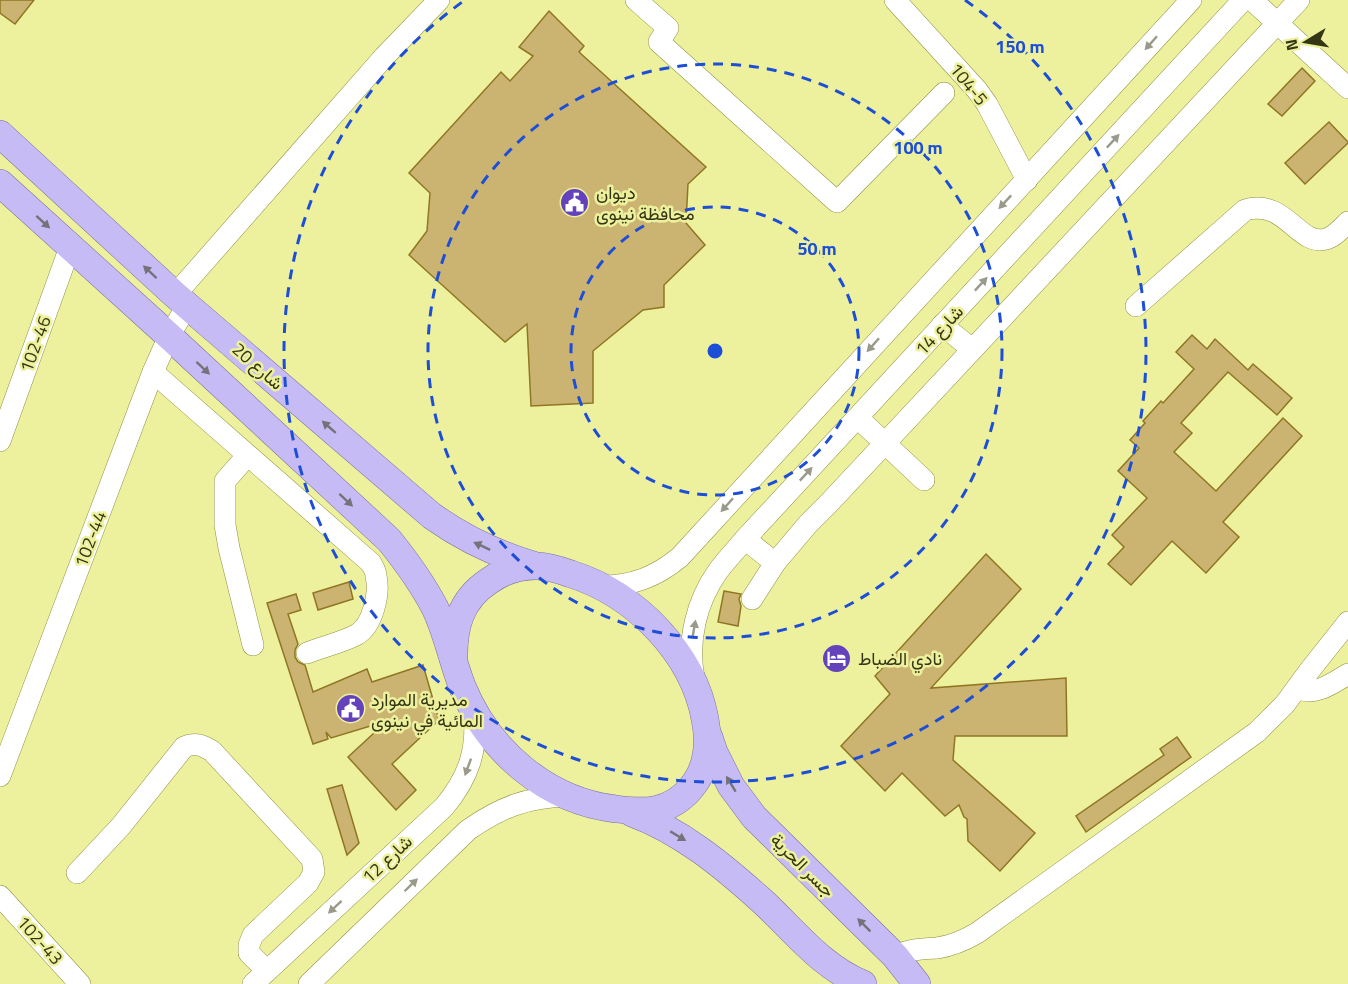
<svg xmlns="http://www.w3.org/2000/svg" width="1348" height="984" font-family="'Titillium Web',Vazirmatn,sans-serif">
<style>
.building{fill:#cbb472;stroke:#907622;stroke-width:1.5}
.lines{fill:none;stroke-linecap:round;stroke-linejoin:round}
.minor-casing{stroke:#909342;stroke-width:22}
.major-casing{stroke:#7b6fa2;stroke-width:28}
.minor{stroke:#fff;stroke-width:21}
.major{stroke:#c6bbf5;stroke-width:27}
.oneway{fill:#9a9a8a}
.oneway2{fill:#767279}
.ring{fill:none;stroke:#1d4ed8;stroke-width:3;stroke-dasharray:10 8}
.labels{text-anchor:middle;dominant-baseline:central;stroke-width:5;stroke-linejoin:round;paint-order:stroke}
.street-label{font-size:18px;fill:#353614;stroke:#edf19e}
.poi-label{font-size:18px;fill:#353614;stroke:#edf19e;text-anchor:start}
.centre{fill:#1d4ed8;stroke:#edf19e;stroke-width:3}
.ring-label{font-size:18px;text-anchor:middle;font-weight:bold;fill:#1d4ed8;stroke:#edf19e;stroke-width:5;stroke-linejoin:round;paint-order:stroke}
</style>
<rect width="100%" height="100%" fill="#edf19e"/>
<!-- building -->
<g class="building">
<polygon points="0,0 34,0 15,24 0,13"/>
<polygon points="549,11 584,46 579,52 706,167 688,184 686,223 705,245 664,285 664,307 643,310 593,351 593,403 531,406 527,324 505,342 409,255 427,231 430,193 409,173 501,72 510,81 533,56 519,47"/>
<polygon points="1302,68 1315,81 1282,116 1268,104"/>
<polygon points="1329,122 1348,142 1348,143 1305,184 1285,163"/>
<polygon points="1192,335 1207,349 1215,339 1248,370 1253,364 1292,398 1277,415 1228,372 1181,423 1192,433 1174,452 1216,491 1283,418 1302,436 1223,522 1239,537 1206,573 1172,541 1131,585 1108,564 1124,547 1112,535 1147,498 1118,471 1139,448 1130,440 1145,423 1143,421 1161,401 1163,403 1194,369 1176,352"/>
<polygon points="986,554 1021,589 931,688 1066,678 1067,736 955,736 953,760 1035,833 1000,871 968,841 967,819 964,817 959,805 945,816 902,773 885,791 841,746 890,694 875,676"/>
<polygon points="349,582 353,599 318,610 313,593"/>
<polygon points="724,591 741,594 739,599 741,606 738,626 718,622"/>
<polygon points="296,594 301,610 288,614 298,644 295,650 295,657 298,662 305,665 313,692 367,669 372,682 423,665 439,720 392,764 416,790 396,810 348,757 387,721 331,738 326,732 328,739 313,744 267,603"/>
<polygon points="1177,737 1191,757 1086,832 1076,816 1164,755 1160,749"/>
<polygon points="342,785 359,843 347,855 327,789"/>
</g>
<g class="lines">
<defs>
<g id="minor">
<polyline points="636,0 668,28 659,42 837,202 944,93"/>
<polyline points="895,0 977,90 987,104 1027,180"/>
<polyline points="1252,0 1348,88"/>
<polyline points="175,295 384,57 439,0"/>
<path d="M1136 306 1245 210C1286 198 1298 247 1326 239 1334 237 1342 228 1348 222"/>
<polyline points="942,325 972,349"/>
<path d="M153 372 371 563C373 567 376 571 376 576 380 593 373 626 356 635 343 642 322 647 307 653"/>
<polyline points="858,418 924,480"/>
<polyline points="0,441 70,247"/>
<polyline points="247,456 225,481 225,525 229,548 253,645"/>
<polyline points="745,539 775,563"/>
<path d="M601 586C632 586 656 577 680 557L1191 0"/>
<polyline points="752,599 775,563 808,524 830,502 1299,0"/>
<path d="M694 678C687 641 696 602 718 571 726 560 736 550 745 539L1243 0"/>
<path d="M1297 688C1315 697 1333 683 1348 674"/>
<polyline points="0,776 153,372 169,336 187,306"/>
<path d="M77 873 121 826 184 747C195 742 202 745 212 751L312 859 314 872 308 883 253 935 249 945V953L267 971"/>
<polyline points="0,896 80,984"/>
<path d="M895 956C909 949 921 949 937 948 951 946 965 940 977 933L1257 732 1285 704 1310 670 1348 622"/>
<path d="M253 984 444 807C469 777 478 750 474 711"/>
<path d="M309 984 468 830C501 807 527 797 568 796"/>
</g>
<g id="major">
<path d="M0 134 175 295 432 516C463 538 496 554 533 565"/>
<path d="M0 183 169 336 389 540C406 561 422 583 435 608 447 633 452 660 462 686 488 750 546 801 616 809 645 813 670 813 691 788 708 768 710 744 705 719 693 653 635 594 571 574 560 570 548 566 536 566 519 566 503 571 489 581 460 600 453 628 454 661"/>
<polyline points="709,737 714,752 731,786 754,817 895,956 917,984"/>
<path d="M632 813C681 831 722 865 761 900 794 930 820 966 863 984"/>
</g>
</defs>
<!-- minor casing -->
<use href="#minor" class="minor-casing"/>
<!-- major casing -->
<use href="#major" class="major-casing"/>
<!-- minor -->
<use href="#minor" class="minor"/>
<!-- major -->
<use href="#major" class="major"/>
</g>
<!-- one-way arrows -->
<defs><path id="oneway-solid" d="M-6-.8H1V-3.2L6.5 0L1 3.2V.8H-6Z" transform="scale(1.5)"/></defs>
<g class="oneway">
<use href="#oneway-solid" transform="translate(1151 43) rotate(132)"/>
<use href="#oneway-solid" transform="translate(1113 141) rotate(-47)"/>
<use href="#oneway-solid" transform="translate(1005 202) rotate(133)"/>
<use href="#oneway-solid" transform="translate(981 284) rotate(-47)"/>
<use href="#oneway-solid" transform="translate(873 345) rotate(132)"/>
<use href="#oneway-solid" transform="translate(806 474) rotate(-47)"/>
<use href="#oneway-solid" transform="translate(727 505) rotate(132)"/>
<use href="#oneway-solid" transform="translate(694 629) rotate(-80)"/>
<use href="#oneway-solid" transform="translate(468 767) rotate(110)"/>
<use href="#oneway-solid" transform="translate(411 885) rotate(-44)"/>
<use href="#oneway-solid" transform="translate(335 907) rotate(137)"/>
</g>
<g class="oneway2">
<use href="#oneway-solid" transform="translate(43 222) rotate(42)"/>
<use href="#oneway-solid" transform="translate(150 272) rotate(-137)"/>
<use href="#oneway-solid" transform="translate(203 368) rotate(43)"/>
<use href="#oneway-solid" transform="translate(329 427) rotate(-139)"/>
<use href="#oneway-solid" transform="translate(346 500) rotate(43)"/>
<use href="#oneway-solid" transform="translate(482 546) rotate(-155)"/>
<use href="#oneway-solid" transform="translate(731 784) rotate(-121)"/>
<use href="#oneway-solid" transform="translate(678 836) rotate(31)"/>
<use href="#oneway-solid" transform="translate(864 925) rotate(-135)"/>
</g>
<!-- distance rings -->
<g class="ring">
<circle cx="715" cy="351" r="144"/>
<circle cx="715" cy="351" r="287"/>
<path d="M965 0A431 431 0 1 1 465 0"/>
</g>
<!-- icons -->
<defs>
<symbol id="civic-disc" viewBox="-11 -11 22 22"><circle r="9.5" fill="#6442bb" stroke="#edf19e"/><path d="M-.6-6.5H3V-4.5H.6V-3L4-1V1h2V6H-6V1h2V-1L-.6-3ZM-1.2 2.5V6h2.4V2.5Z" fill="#fff"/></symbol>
<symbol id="hotel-disc" viewBox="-11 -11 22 22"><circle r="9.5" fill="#6442bb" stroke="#edf19e"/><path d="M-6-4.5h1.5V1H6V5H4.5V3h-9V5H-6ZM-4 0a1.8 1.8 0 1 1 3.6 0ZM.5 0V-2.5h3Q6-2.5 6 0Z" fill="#fff"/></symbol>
</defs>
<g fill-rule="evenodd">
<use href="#civic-disc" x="558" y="186" width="33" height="33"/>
<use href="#hotel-disc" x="820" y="642" width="33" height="33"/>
<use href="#civic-disc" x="334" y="692" width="33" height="33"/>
</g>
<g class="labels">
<!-- street labels -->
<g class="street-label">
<text transform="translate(969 84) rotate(51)">104-5</text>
<text transform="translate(939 330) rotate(-47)">شارع 14</text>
<text transform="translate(35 344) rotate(-70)">102-46</text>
<text transform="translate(258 366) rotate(41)">شارع 20</text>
<text transform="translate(90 539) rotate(-69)">102-44</text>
<text transform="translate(387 859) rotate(-43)">شارع 12</text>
<text transform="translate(803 865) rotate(45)">جسر الحرية</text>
<text transform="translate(40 940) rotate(48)">102-43</text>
</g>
<!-- poi labels -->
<g class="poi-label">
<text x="596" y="192">ديوان<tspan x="596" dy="21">محافظة نينوى</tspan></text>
<text x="858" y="658">نادي الضباط</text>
<text x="371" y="699">مديرية الموارد<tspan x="371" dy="21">المائية في نينوى</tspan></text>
</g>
</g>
<circle cx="715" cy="351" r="9" class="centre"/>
<g class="ring-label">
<text x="1020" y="53">150 m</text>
<text x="918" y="154">100 m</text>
<text x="817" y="255">50 m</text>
</g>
<!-- north arrow -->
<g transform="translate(1306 42) rotate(259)" stroke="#edf19e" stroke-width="4.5" paint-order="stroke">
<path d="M0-4.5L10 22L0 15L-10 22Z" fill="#353614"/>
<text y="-9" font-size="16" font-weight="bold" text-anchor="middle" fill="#353614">N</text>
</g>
</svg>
